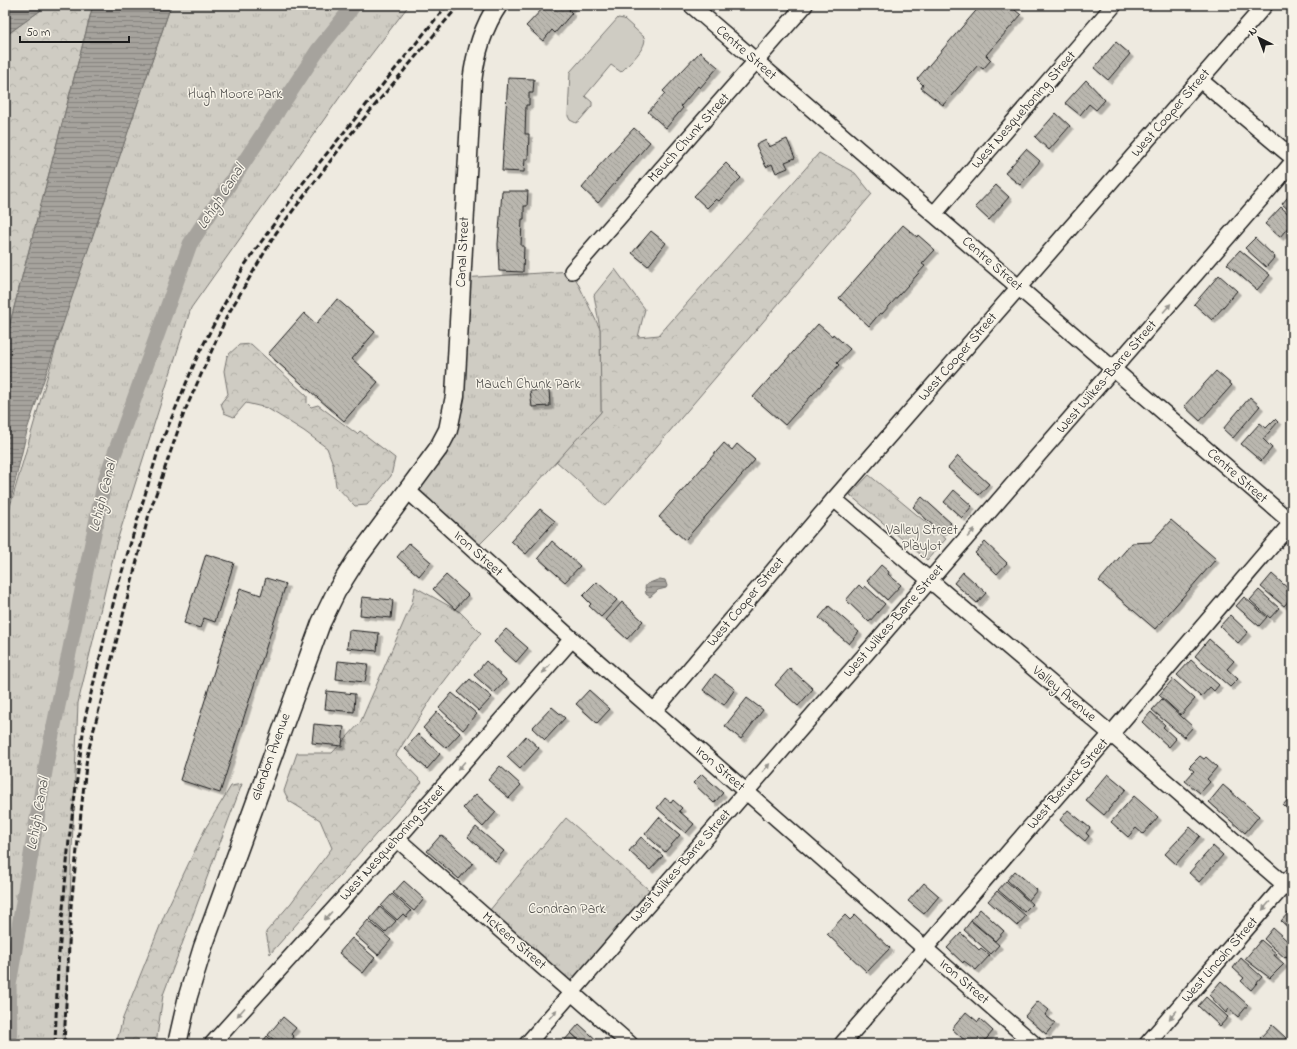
<svg xmlns="http://www.w3.org/2000/svg" width="1297" height="1049" font-family="'Indie Flower',sans-serif">
<style>
.grass{fill:#cfccc3;stroke:#767470}
.forest{fill:url(#forest-crowns);stroke:#767470}
.park{fill:url(#park-tufts);stroke:#767470}
.water{fill:url(#water-rules);stroke:#6f6d69}
.lines{fill:none;stroke-linecap:round;stroke-linejoin:round}
.canal{stroke:#a6a39d;stroke-width:15}
.building{fill:url(#building-back-hatch);stroke:#1c1c1c;filter:url(#shadow)}
.minor-casing{stroke:#1c1c1c;stroke-width:18}
.tertiary-casing{stroke:#1c1c1c;stroke-width:21}
.minor{stroke:#f7f3e8;stroke-width:15}
.tertiary{stroke:#f7f3e8;stroke-width:18}
.rail{stroke:#1c1c1c;stroke-width:3;stroke-dasharray:6 3;stroke-linecap:butt}
.oneway{fill:#94928c}
.labels{text-anchor:middle;dominant-baseline:central;stroke-width:3;stroke-linejoin:round;paint-order:stroke}
.street-label{font-size:14px;fill:#1c1c1c;stroke:#f7f3e8}
.park-label{font-size:14px;fill:#52514e;stroke:#f7f3e8}
.water-label{font-size:15px;font-style:italic;fill:#535250;stroke:#f7f3e8}
</style>
<defs>
<pattern id="forest-crowns" width="20" height="18" patternUnits="userSpaceOnUse"><rect width="20" height="18" fill="#cfccc3"/><path d="M2 6a3 3 0 1 1 6 0M12 15a3 3 0 1 1 6 0" fill="none" stroke="#b1afa7"/></pattern>
<pattern id="park-tufts" width="24" height="20" patternUnits="userSpaceOnUse"><rect width="24" height="20" fill="#cfccc3"/><path d="M3 7l-1-3M5 7V3M7 7l1-3M15 17l-1-3M17 17v-4M19 17l1-3" fill="none" stroke="#b1afa7"/></pattern>
<pattern id="water-rules" width="6" height="5" patternUnits="userSpaceOnUse"><rect width="6" height="5" fill="#a6a39d"/><path d="M0 2.5h6" fill="none" stroke="#86847f"/></pattern>
<pattern id="building-back-hatch" width="6" height="6" patternUnits="userSpaceOnUse"><rect width="6" height="6" fill="#bab7af"/><path d="M-1 5l2 2M0 0l6 6M5-1l2 2" fill="none" stroke="#9f9d96"/></pattern>
<filter id="shadow"><feDropShadow dx="3.5" dy="3.5" stdDeviation="0" flood-color="#0004"/></filter>
</defs>
<rect width="100%" height="100%" fill="#eeeae0"/>
<filter id="ink" filterUnits="userSpaceOnUse"><feTurbulence type="fractalNoise" baseFrequency=".025" numOctaves="2"/><feDisplacementMap in="SourceGraphic" scale="8" xChannelSelector="R" yChannelSelector="G"/><feConvolveMatrix kernelMatrix="1 2 1 2 8 2 1 2 1" color-interpolation-filters="sRGB"/></filter>
<g filter="url(#ink)">
<!-- grass -->
<path class="grass" d="M618 18 624 19 644 37C649 46 628 65 621 72L611 65 585 96 592 102V106L580 120 576 123 570 120 568 116 570 72Z"/>
<!-- forest -->
<g class="forest">
<polygon points="48,5 93,5 5,342 5,36"/>
<polygon points="819,153 855,173 872,194 606,506 556,461 601,412 600,329 594,295 615,269 645,309 638,337 659,335"/>
<polygon points="251,344 307,396 307,403 311,407 318,405 357,434 360,431 395,458 391,476 367,505 355,506 336,486 333,464 327,448 304,431 267,408 246,403 234,417 224,413 221,403 228,394 224,371 227,356 239,345"/>
<polygon points="415,587 460,612 481,633 433,696 396,755 422,782 270,954 266,932 291,903 332,848 320,820 289,801 284,791 297,753 332,753 360,723 412,603"/>
<polygon points="242,784 163,995 156,1044 116,1044 123,1018 166,911 205,829 231,786"/>
</g>
<!-- park -->
<g class="park">
<polygon points="171,5 409,5 354,77 191,308 117,541 78,703 64,1044 5,1044 5,524 63,322"/>
<polygon points="572,271 600,329 601,412 503,521 474,550 408,491 453,411 462,278"/>
<polygon points="869,475 946,539 927,560 850,495"/>
<polygon points="566,818 655,895 572,992 485,916"/>
</g>
<!-- water -->
<g class="water">
<polygon points="5,5 48,5 5,36"/>
<polygon points="93,5 171,5 28,427 5,524 5,342"/>
<polygon points="660,579 665,580 667,586 666,588 658,590 650,597 646,594 645,587 647,584"/>
</g>
<g class="lines">
<!-- canal -->
<polyline class="canal" points="10,1044 9,985 48,754 105,480 190,244 318,50 354,5"/>
</g>
<!-- building -->
<g class="building">
<polygon points="546,5 573,5 569,10 572,13 555,33 552,30 543,41 526,26"/>
<polygon points="981,5 1009,5 1021,15 986,55 991,60 983,69 978,65 943,105 921,88 923,85 917,79"/>
<polygon points="1116,42 1130,54 1108,80 1094,68"/>
<polygon points="700,52 718,67 700,88 698,86 681,106 683,108 666,128 648,112 665,93 663,91"/>
<polygon points="508,78 534,79 533,93 529,93 529,105 526,105 525,134 529,134 528,159 525,159 524,172 502,171"/>
<polygon points="1086,80 1105,100 1096,110 1089,104 1080,115 1065,103"/>
<polygon points="1056,113 1070,126 1049,150 1035,137"/>
<polygon points="634,128 650,142 598,203 582,188 598,169 597,168"/>
<polygon points="787,139 795,158 785,162 788,168 776,173 772,164 766,167 756,145 766,140 769,147"/>
<polygon points="1026,149 1040,161 1020,185 1005,173"/>
<polygon points="726,163 741,178 719,201 716,199 707,208 694,196"/>
<polygon points="996,185 1009,197 989,220 975,207"/>
<polygon points="502,191 528,191 527,206 524,206 524,219 522,219 521,246 524,246 523,272 499,271 498,244"/>
<polygon points="1292,192 1292,213 1282,204"/>
<polygon points="1281,207 1292,217 1292,227 1290,225 1280,237 1265,224"/>
<polygon points="903,225 917,237 918,235 935,250 922,264 925,266 882,314 880,313 869,326 839,298"/>
<polygon points="651,231 666,243 648,266 632,253"/>
<polygon points="1255,238 1275,257 1266,267 1245,248"/>
<polygon points="1240,250 1270,275 1257,290 1227,264"/>
<polygon points="1219,275 1237,291 1212,320 1194,304"/>
<polygon points="337,299 375,332 352,359 378,382 344,421 268,354 304,313 316,324"/>
<polygon points="818,324 832,336 833,334 850,349 837,363 839,365 785,425 753,397"/>
<polygon points="1216,371 1232,385 1200,421 1184,406"/>
<polygon points="549,389 550,406 532,407 530,391"/>
<polygon points="1250,397 1260,406 1233,438 1223,429"/>
<polygon points="1275,419 1278,422 1263,439 1272,448 1261,461 1241,444 1260,423 1266,428"/>
<polygon points="724,443 732,450 737,444 755,460 685,540 659,517"/>
<polygon points="958,456 989,484 979,495 948,468"/>
<polygon points="954,490 972,506 962,518 944,502"/>
<polygon points="922,497 951,523 941,533 913,507"/>
<polygon points="540,509 555,521 526,554 511,541"/>
<polygon points="1171,520 1216,559 1155,629 1099,581 1132,543 1151,542"/>
<polygon points="552,541 580,566 565,582 538,558"/>
<polygon points="985,542 1007,563 997,574 975,553"/>
<polygon points="409,543 431,562 419,576 397,557"/>
<polygon points="206,554 234,563 215,622 204,618 200,628 184,623"/>
<polygon points="881,565 889,572 888,574 901,585 887,600 867,581"/>
<polygon points="963,572 986,593 977,603 954,583"/>
<polygon points="1272,574 1292,592 1292,597 1284,606 1261,587"/>
<polygon points="446,575 468,595 455,609 433,589"/>
<polygon points="266,578 286,584 220,793 180,780 240,588 261,595"/>
<polygon points="597,582 617,600 601,617 589,606 591,604 583,596"/>
<polygon points="859,585 863,589 865,586 885,604 869,622 846,600"/>
<polygon points="1259,590 1279,608 1270,618 1250,600"/>
<polygon points="362,597 393,600 391,618 360,615"/>
<polygon points="1244,597 1267,617 1259,626 1236,606"/>
<polygon points="622,602 643,621 627,639 606,620"/>
<polygon points="829,606 859,632 849,644 819,618"/>
<polygon points="1230,615 1248,632 1238,643 1220,626"/>
<polygon points="506,629 528,648 516,662 494,642"/>
<polygon points="349,630 379,633 377,651 347,648"/>
<polygon points="1209,639 1234,661 1227,669 1238,679 1230,687 1195,656"/>
<polygon points="1191,660 1219,685 1214,691 1210,687 1201,697 1177,675"/>
<polygon points="338,661 368,664 365,682 336,679"/>
<polygon points="486,661 506,680 494,693 474,675"/>
<polygon points="790,668 813,689 798,706 775,685"/>
<polygon points="715,674 735,689 724,705 703,690"/>
<polygon points="470,679 492,697 479,711 458,692"/>
<polygon points="1173,679 1195,699 1181,715 1159,695"/>
<polygon points="589,690 610,709 597,723 576,704"/>
<polygon points="327,691 355,694 354,712 325,709"/>
<polygon points="452,693 477,714 463,730 439,708"/>
<polygon points="747,698 763,710 741,739 725,726"/>
<polygon points="1162,699 1193,727 1184,737 1152,710"/>
<polygon points="552,707 565,718 545,740 532,728"/>
<polygon points="437,712 460,733 446,748 423,728"/>
<polygon points="1151,712 1165,725 1163,727 1176,739 1169,747 1142,722"/>
<polygon points="314,724 344,727 342,746 312,743"/>
<polygon points="418,734 440,754 427,769 405,749"/>
<polygon points="526,736 539,748 520,769 507,757"/>
<polygon points="1200,756 1204,759 1206,757 1217,767 1207,779 1210,782 1200,793 1185,781 1194,771 1189,767"/>
<polygon points="500,766 521,785 509,798 488,780"/>
<polygon points="702,774 723,793 714,803 693,783"/>
<polygon points="1108,774 1126,789 1104,815 1086,800"/>
<polygon points="1223,785 1259,816 1245,833 1209,802"/>
<polygon points="476,794 496,812 483,827 463,808"/>
<polygon points="1292,795 1292,814 1283,805"/>
<polygon points="1134,796 1158,817 1143,834 1136,828 1128,837 1111,822"/>
<polygon points="665,798 671,803 673,800 682,808 679,811 694,824 686,833 657,808"/>
<polygon points="1068,810 1090,828 1086,833 1089,836 1085,841 1060,820"/>
<polygon points="659,817 680,835 665,852 645,834"/>
<polygon points="476,827 504,851 495,861 468,837"/>
<polygon points="1190,827 1200,836 1176,864 1165,854"/>
<polygon points="441,835 473,863 459,879 427,851"/>
<polygon points="641,837 663,856 650,870 629,851"/>
<polygon points="1213,846 1223,855 1199,882 1189,873"/>
<polygon points="1015,871 1037,890 1029,900 1007,880"/>
<polygon points="404,881 424,899 414,911 393,893"/>
<polygon points="1006,881 1032,904 1024,912 998,890"/>
<polygon points="924,883 939,896 924,914 908,901"/>
<polygon points="997,891 1026,916 1017,926 988,901"/>
<polygon points="392,894 411,911 406,917 403,914 397,920 381,906"/>
<polygon points="380,907 396,921 385,933 370,919"/>
<polygon points="980,909 1004,931 995,941 971,920"/>
<polygon points="1289,912 1292,915 1292,931 1281,921"/>
<polygon points="845,915 850,920 855,915 890,948 867,972 827,934"/>
<polygon points="368,920 391,940 378,955 355,935"/>
<polygon points="971,921 999,945 991,954 964,930"/>
<polygon points="1273,928 1292,945 1292,951 1285,958 1264,939"/>
<polygon points="961,933 979,950 981,948 990,955 976,970 964,961 963,963 947,948"/>
<polygon points="352,938 375,958 363,973 339,953"/>
<polygon points="1261,940 1277,954 1274,955 1284,964 1270,978 1245,959"/>
<polygon points="1241,958 1262,977 1251,990 1241,981 1244,978 1233,968"/>
<polygon points="1221,981 1248,1005 1238,1017 1229,1009 1226,1013 1209,995"/>
<polygon points="1206,997 1228,1017 1220,1026 1198,1006"/>
<polygon points="1038,1001 1049,1010 1045,1015 1055,1023 1046,1034 1025,1016"/>
<polygon points="966,1012 978,1022 980,1019 993,1031 982,1044 969,1044 952,1029"/>
<polygon points="283,1017 296,1028 291,1034 294,1037 288,1044 279,1044 268,1035"/>
<polygon points="579,1024 601,1044 583,1044 571,1033"/>
<polygon points="1272,1025 1286,1038 1280,1044 1266,1044 1260,1038"/>
<polygon points="571,1033 583,1044 566,1044 563,1042"/>
<polygon points="267,1036 276,1044 261,1044"/>
</g>
<g class="lines">
<defs>
<g id="minor">
<polyline points="691,5 1292,523"/>
<polyline points="1200,80 1292,157"/>
<polyline points="934,214 1114,5"/>
<polyline points="572,271 805,5"/>
<polyline points="408,491 572,639 1034,1044"/>
<polyline points="834,499 1111,734 1292,891"/>
<polyline points="654,711 834,499 1265,5"/>
<polyline points="397,839 630,1044"/>
<polyline points="212,1044 397,839 572,639"/>
<polyline points="527,1044 1292,163"/>
<polyline points="842,1044 1111,734 1292,522"/>
<polyline points="1147,1044 1292,876"/>
</g>
<path id="tertiary" d="M177 1044 188 996 203 947 321 623 336 592 356 560 438 449 448 430 455 396 472 82C475 56 483 27 498 5"/>
</defs>
<!-- minor casing -->
<use href="#minor" class="minor-casing"/>
<!-- tertiary casing -->
<use href="#tertiary" class="tertiary-casing"/>
<!-- minor -->
<use href="#minor" class="minor"/>
<!-- tertiary -->
<use href="#tertiary" class="tertiary"/>
<!-- rail -->
<g class="rail">
<polyline points="55,1044 58,965 69,840 85,718 116,592 159,448 198,355 244,266 303,183 447,5"/>
<polyline points="64,1044 71,906 87,756 149,514 184,413 227,316 276,233 350,135 459,5"/>
</g>
</g>
<!-- one-way arrows -->
<defs><path id="oneway-solid" d="M-6-.8H1V-3.2L6.5 0L1 3.2V.8H-6Z"/></defs>
<g class="oneway">
<use href="#oneway-solid" transform="translate(1167 308) rotate(-49)"/>
<use href="#oneway-solid" transform="translate(971 533) rotate(-49)"/>
<use href="#oneway-solid" transform="translate(546 669) rotate(131)"/>
<use href="#oneway-solid" transform="translate(461 766) rotate(131)"/>
<use href="#oneway-solid" transform="translate(766 768) rotate(-49)"/>
<use href="#oneway-solid" transform="translate(1266 906) rotate(131)"/>
<use href="#oneway-solid" transform="translate(328 916) rotate(132)"/>
<use href="#oneway-solid" transform="translate(241 1012) rotate(132)"/>
<use href="#oneway-solid" transform="translate(553 1014) rotate(-49)"/>
<use href="#oneway-solid" transform="translate(1173 1015) rotate(131)"/>
</g>
</g>
<g class="labels">
<!-- street labels -->
<g class="street-label">
<text transform="translate(746 53) rotate(41)">Centre Street</text>
<text transform="translate(1024 110) rotate(-49)">West Nesquehoning Street</text>
<text transform="translate(1171 113) rotate(-49)">West Cooper Street</text>
<text transform="translate(689 138) rotate(-48)">Mauch Chunk Street</text>
<text transform="translate(463 252) rotate(-87)">Canal Street</text>
<text transform="translate(992 264) rotate(41)">Centre Street</text>
<text transform="translate(958 357) rotate(-49)">West Cooper Street</text>
<text transform="translate(1107 377) rotate(-49)">West Wilkes-Barre Street</text>
<text transform="translate(1237 476) rotate(41)">Centre Street</text>
<text transform="translate(478 554) rotate(42)">Iron Street</text>
<text transform="translate(746 602) rotate(-50)">West Cooper Street</text>
<text transform="translate(894 621) rotate(-49)">West Wilkes-Barre Street</text>
<text transform="translate(1064 694) rotate(40)">Valley Avenue</text>
<text transform="translate(271 757) rotate(-70)">Glendon Avenue</text>
<text transform="translate(720 769) rotate(41)">Iron Street</text>
<text transform="translate(1068 784) rotate(-49)">West Berwick Street</text>
<text transform="translate(393 843) rotate(-48)">West Nesquehoning Street</text>
<text transform="translate(681 866) rotate(-49)">West Wilkes-Barre Street</text>
<text transform="translate(514 941) rotate(41)">McKeen Street</text>
<text transform="translate(1220 960) rotate(-49)">West Lincoln Street</text>
<text transform="translate(964 982) rotate(41)">Iron Street</text>
</g>
<!-- park labels -->
<g class="park-label">
<text x="235" y="94">Hugh Moore Park</text>
<text x="528" y="384">Mauch Chunk Park</text>
<text x="922" y="530">Valley Street<tspan x="922" dy="16">Playlot</tspan></text>
<text x="567" y="909">Condran Park</text>
</g>
<!-- water labels -->
<g class="water-label">
<text transform="translate(221 197) rotate(-57)">Lehigh Canal</text>
<text transform="translate(103 496) rotate(-76)">Lehigh Canal</text>
<text transform="translate(38 814) rotate(-80)">Lehigh Canal</text>
</g>
</g>
<!-- margin -->
<rect width="1297" height="1049" fill="none" stroke="#f7f3e8" stroke-width="20"/>
<rect x="10" y="10" width="1277" height="1029" fill="none" stroke="#1c1c1c" stroke-width="1.5" filter="url(#ink)"/>
<!-- north arrow -->
<g transform="translate(1259 38) rotate(318)" stroke="#f7f3e8" stroke-width="3" paint-order="stroke">
<path d="M0-3L7 15L0 10L-7 15Z" fill="#1c1c1c"/>
<text y="-6" font-size="11" font-weight="bold" text-anchor="middle" fill="#1c1c1c">N</text>
</g>
<!-- scale -->
<path d="M20 36v6h109v-6" fill="none" stroke="#1c1c1c" stroke-width="2"/>
<text x="26" y="36" font-size="12" fill="#1c1c1c" stroke="#f7f3e8" stroke-width="3" paint-order="stroke">50 m</text>
</svg>
